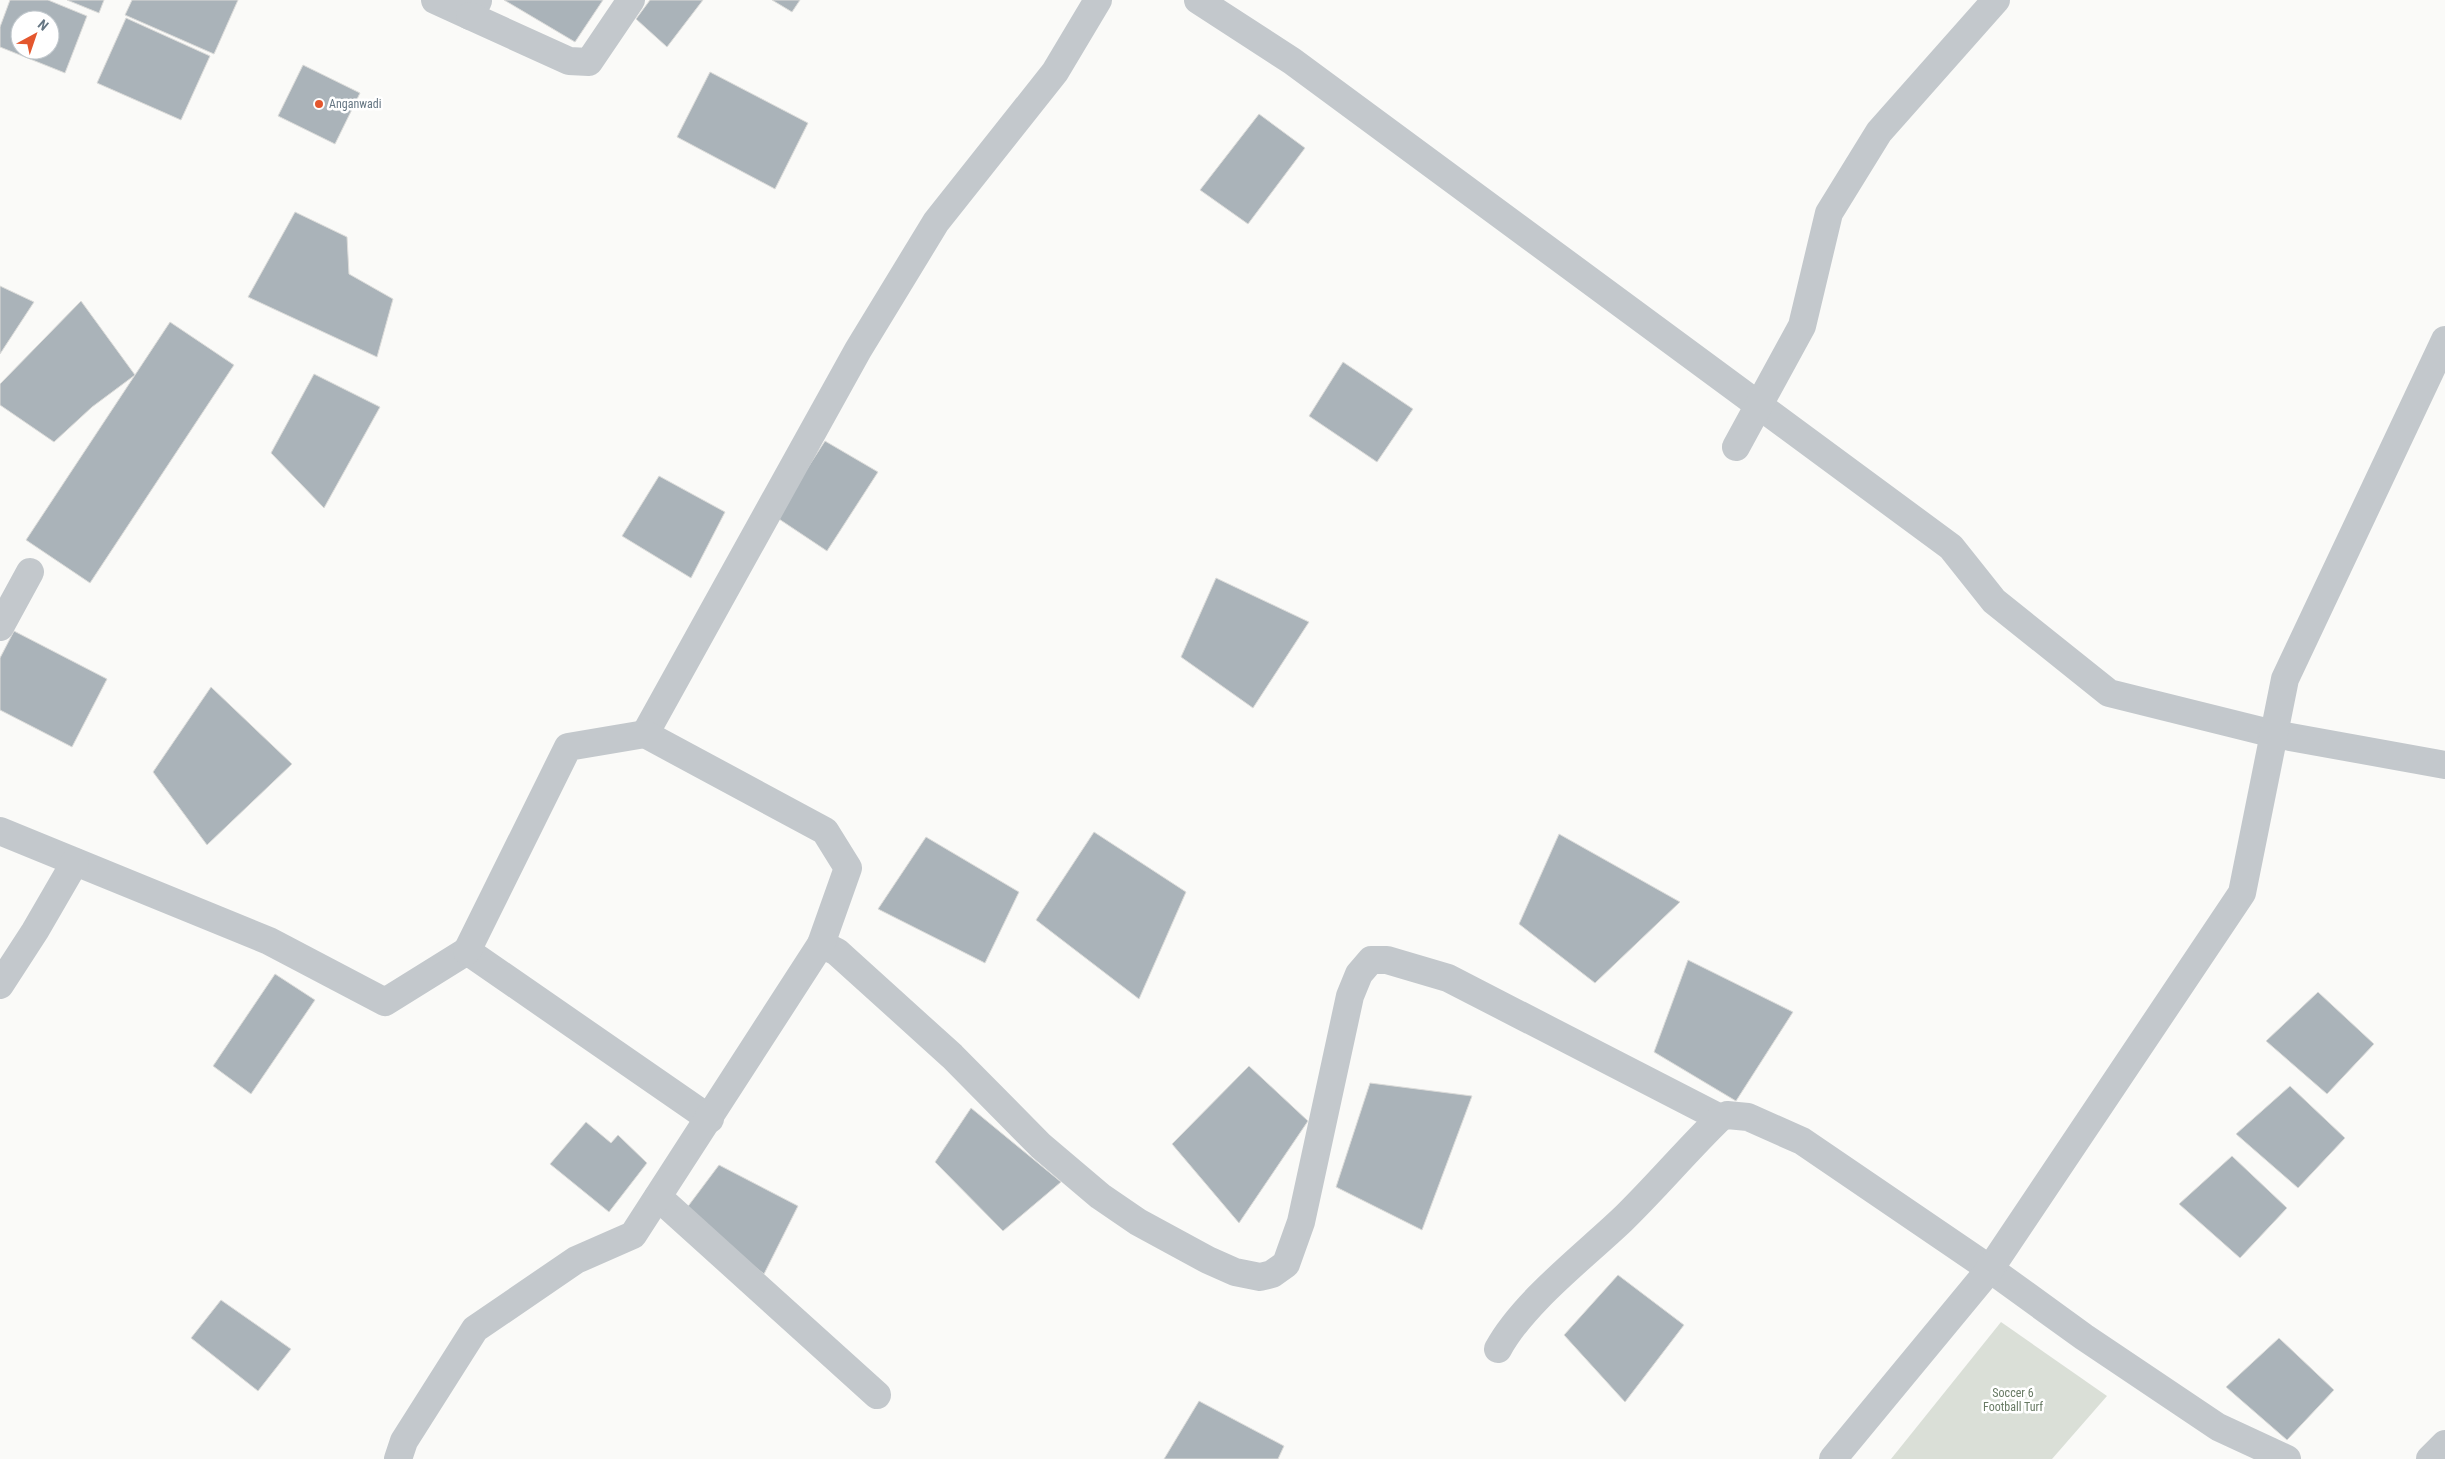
<svg xmlns="http://www.w3.org/2000/svg" width="2445" height="1459" font-family="'Roboto Condensed',sans-serif">
<style>
.green{fill:#dadfd7}
.building{fill:#aab3b9;stroke:#dcdcda;fill-rule:evenodd}
.lines{fill:none;stroke-linecap:round;stroke-linejoin:round}
.street{stroke:#c3c8cc;stroke-width:28}
.poi-dot{fill:#e4572e;stroke:#fff;stroke-width:2}
.labels{text-anchor:middle;dominant-baseline:central;stroke-width:5;stroke-linejoin:round;paint-order:stroke}
.poi-label{font-size:12px;fill:#657683;stroke:#fff;text-anchor:start}
.park-label{font-size:12px;fill:#687a64;stroke:#fff}
</style>
<rect width="100%" height="100%" fill="#fafaf8"/>
<!-- green -->
<polygon class="green" points="2001,1322 2107,1396 2052,1459 1891,1459"/>
<!-- building -->
<g class="building">
<path d="M10 0H48L87 16 65 73 0 47V27ZM20 20H50V50H20Z"/>
<polygon points="67,0 104,0 99,13"/>
<polygon points="132,0 238,0 214,54 125,15"/>
<polygon points="504,0 603,0 575,42"/>
<polygon points="650,0 703,0 667,47 636,19"/>
<polygon points="772,0 800,0 792,12"/>
<polygon points="126,18 210,56 181,120 97,83"/>
<polygon points="303,65 360,93 335,144 278,116"/>
<polygon points="710,72 808,123 775,189 677,137"/>
<polygon points="1259,114 1305,148 1248,224 1200,190"/>
<polygon points="295,212 347,237 349,274 393,299 377,357 248,297"/>
<polygon points="0,286 34,302 0,354"/>
<polygon points="81,301 135,375 92,407 54,442 0,405 0,384"/>
<polygon points="170,322 234,365 90,583 26,540"/>
<polygon points="1343,362 1413,409 1377,462 1309,416"/>
<polygon points="314,374 380,407 324,508 271,453"/>
<polygon points="825,441 878,472 827,551 776,517"/>
<polygon points="659,476 725,512 691,578 622,536"/>
<polygon points="1216,578 1309,622 1253,708 1181,657"/>
<polygon points="14,631 107,679 72,747 0,710 0,658"/>
<polygon points="211,687 292,764 207,845 153,772"/>
<polygon points="1094,832 1186,892 1139,999 1036,920"/>
<polygon points="1559,834 1680,902 1595,983 1519,924"/>
<polygon points="926,837 1019,892 985,963 878,909"/>
<polygon points="1688,960 1793,1012 1736,1101 1654,1052"/>
<polygon points="275,974 315,1000 251,1094 213,1066"/>
<polygon points="2318,992 2374,1044 2327,1094 2266,1041"/>
<polygon points="1249,1066 1308,1121 1239,1223 1172,1144"/>
<polygon points="1370,1083 1472,1096 1422,1230 1336,1187"/>
<polygon points="2290,1086 2345,1138 2298,1188 2236,1134"/>
<polygon points="971,1108 1061,1182 1003,1231 935,1162"/>
<polygon points="586,1122 611,1143 618,1135 647,1163 609,1212 550,1164"/>
<polygon points="2232,1156 2287,1208 2240,1258 2179,1204"/>
<polygon points="719,1165 798,1206 764,1274 683,1213"/>
<polygon points="1618,1275 1684,1325 1625,1402 1564,1335"/>
<polygon points="221,1300 291,1349 258,1391 191,1338"/>
<polygon points="2279,1338 2334,1390 2287,1440 2226,1387"/>
<polygon points="1199,1401 1284,1446 1278,1459 1164,1459"/>
</g>
<g class="lines">
<!-- street -->
<g class="street">
<polyline points="435,0 470,16 478,1"/>
<polyline points="1198,0 1292,61 1951,547 1994,601 2109,693 2274,734 2445,765"/>
<polyline points="470,16 569,61 589,62 631,0"/>
<polyline points="1736,447 1802,326 1829,213 1879,132 1996,0"/>
<polyline points="0,627 30,572"/>
<polyline points="645,734 858,350 936,222 1055,72 1098,0"/>
<polyline points="0,831 269,941 385,1002 467,951 710,1119"/>
<polyline points="821,944 837,952 952,1056 1041,1146 1100,1196 1138,1222 1208,1260 1235,1272 1260,1277 1272,1274 1286,1264 1301,1222 1350,996 1359,974 1371,960 1387,960 1448,978 1720,1118"/>
<polyline points="0,985 35,931 75,862"/>
<polyline points="658,1197 877,1395"/>
<path d="M1498 1349C1523 1303 1583 1257 1622 1220 1656 1187 1686 1151 1720 1118L1727 1115 1748 1117 1802 1141 1990 1269 2084 1337 2218 1427 2287 1459"/>
<polyline points="398,1459 404,1441 475,1329 576,1260 633,1235 821,944 848,868 825,831 645,734 568,747 467,951"/>
<polyline points="1833,1459 1990,1269 2242,893 2285,679 2445,340"/>
<polyline points="2430,1459 2445,1444"/>
</g>
</g>
<!-- markers -->
<circle class="poi-dot" cx="319" cy="104" r="5"/>
<g class="labels">
<!-- poi labels -->
<g class="poi-label">
<text x="329" y="104">Anganwadi</text>
</g>
<!-- park labels -->
<g class="park-label">
<text x="2013" y="1393">Soccer 6<tspan x="2013" dy="14">Football Turf</tspan></text>
</g>
</g>
<!-- north arrow -->
<g transform="translate(35 35) rotate(40)"><circle r="24" fill="#ffffff" stroke="#c1c8cd"/>
<path d="M0-4L9 19L0 12L-9 19Z" fill="#e4572e"/>
<text y="-8" font-size="14" font-weight="bold" text-anchor="middle" fill="#657683">N</text>
</g>
</svg>
